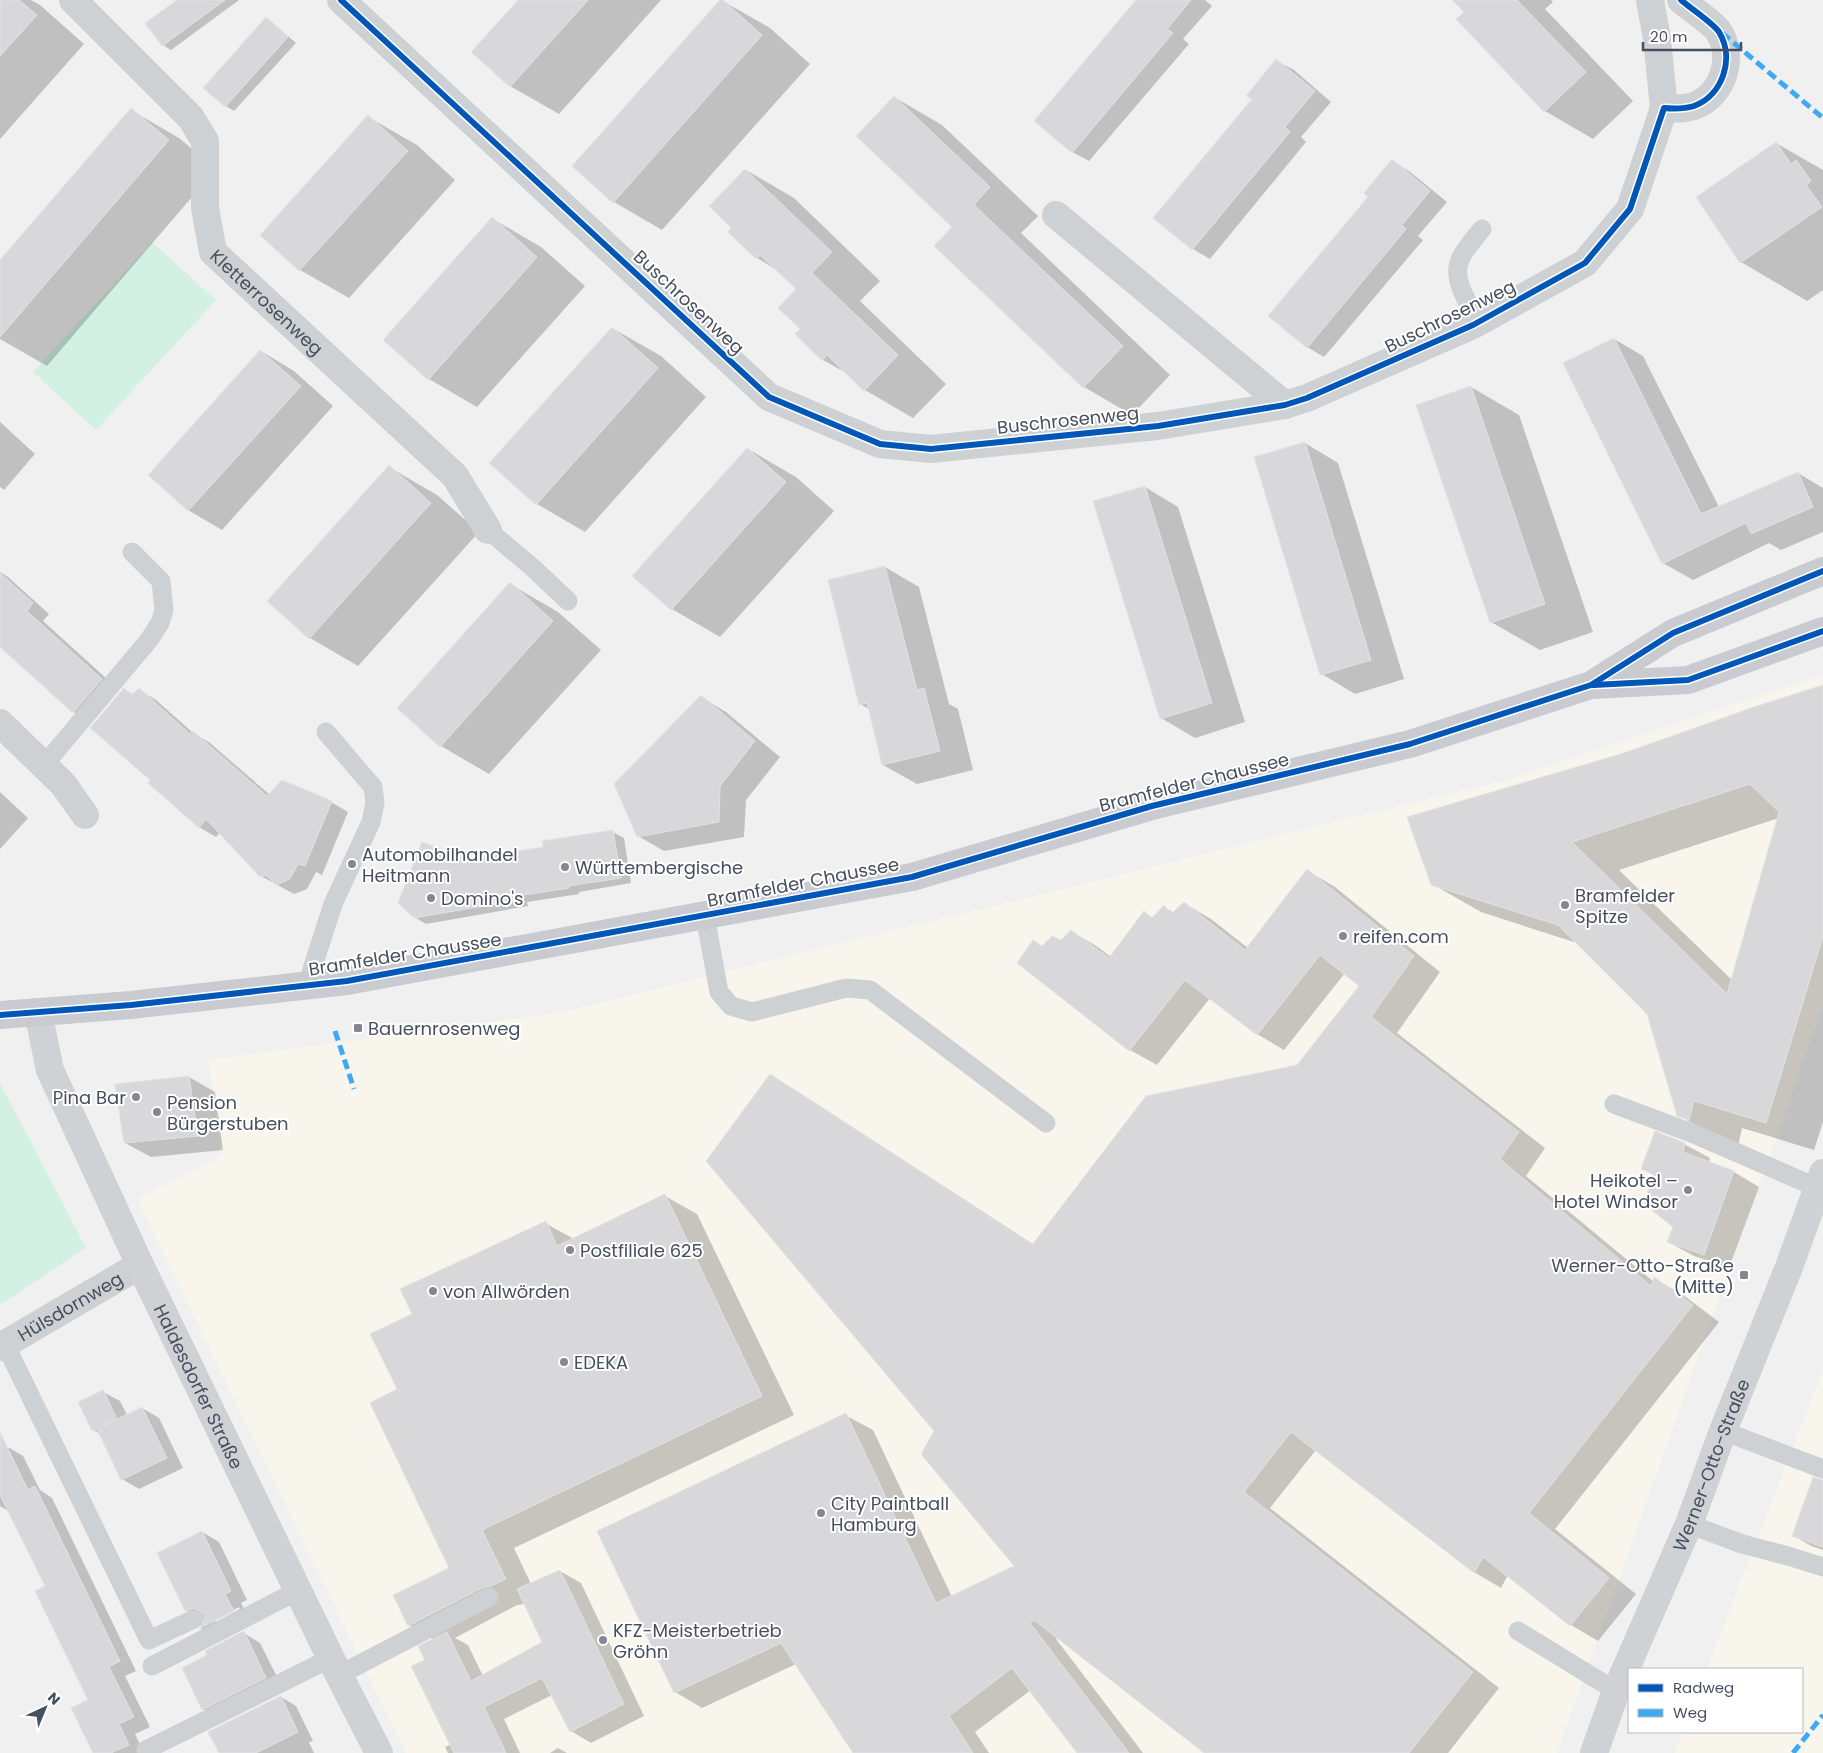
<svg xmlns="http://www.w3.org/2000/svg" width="1823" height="1753" font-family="Poppins,sans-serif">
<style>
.commercial{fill:#f8f6ec}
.green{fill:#d3f1e3}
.shadow{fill:#0003;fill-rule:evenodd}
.building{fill:#d8d8db;stroke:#e2e2e3;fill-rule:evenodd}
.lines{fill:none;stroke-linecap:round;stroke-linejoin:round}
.lane{stroke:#ced1d4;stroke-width:19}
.street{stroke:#ced1d4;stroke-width:28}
.secondary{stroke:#cfd1d5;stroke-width:28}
.primary{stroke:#c9cbd1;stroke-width:28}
.quiet{stroke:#3fa9f5;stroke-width:5;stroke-dasharray:10 5;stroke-linecap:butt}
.cycleway-casing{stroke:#fff;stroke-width:9}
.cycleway{stroke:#0057b8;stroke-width:6}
.poi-dot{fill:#828791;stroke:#fff;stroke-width:2}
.labels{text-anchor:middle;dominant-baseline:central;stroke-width:4;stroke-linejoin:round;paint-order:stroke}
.street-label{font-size:18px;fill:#464f5e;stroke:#fff}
.poi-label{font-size:18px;fill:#464f5e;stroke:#fff;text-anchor:start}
</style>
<rect width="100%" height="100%" fill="#f1f0f0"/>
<!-- commercial -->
<g class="commercial">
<polygon points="1823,675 1823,1006 1557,1753 406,1753 137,1199 221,1156 209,1060 559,1013 1507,780"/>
<polygon points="1823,1370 1823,1753 1675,1753 1683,1732 1802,1732 1802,1669 1707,1669"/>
</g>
<!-- green -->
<g class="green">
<polygon points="152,242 216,300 96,430 33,372"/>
<polygon points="0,1083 86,1248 0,1305"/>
</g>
<!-- shadow -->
<g class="shadow">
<polygon points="0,0 31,0 40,5 84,44 0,139"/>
<polygon points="179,0 239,0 171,50 163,45"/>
<polygon points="520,0 661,0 559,114 510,86"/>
<polygon points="721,0 770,28 810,64 662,230 614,202 573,166"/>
<polygon points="1135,0 1205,0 1212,6 1183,39 1189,44 1089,161 1072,152 1137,1"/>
<polygon points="1454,0 1551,0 1553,2 1545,9 1633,101 1593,139 1545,111"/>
<polygon points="266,19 274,24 296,43 234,111 226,106 205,88"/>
<polygon points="1277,61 1294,70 1331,102 1301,137 1306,142 1210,259 1193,249 1254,99"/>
<polygon points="894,97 942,125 1038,216 1021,233 1170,375 1132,415 1084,387 954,227"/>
<polygon points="131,110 179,138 216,169 47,366 0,339 0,262"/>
<polygon points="368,117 417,145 455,180 349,298 300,270 261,235"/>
<polygon points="1776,143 1823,170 1823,290 1807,301 1741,262 1698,197"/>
<polygon points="1392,161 1409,171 1447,202 1418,236 1423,240 1324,357 1307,347 1370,197"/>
<polygon points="746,170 794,198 880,281 860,301 946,384 913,418 865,390 850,375 823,360 802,329 798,289 780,272 757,258 729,232 733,228"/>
<polygon points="493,219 541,247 585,286 477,407 429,379"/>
<polygon points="612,328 661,356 706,397 585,532 537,504"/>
<polygon points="1614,339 1643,356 1719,507 1798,473 1823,488 1823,532 1781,550 1769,543 1693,580 1663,563 1564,364"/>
<polygon points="261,351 294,371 333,406 222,530 188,510"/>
<polygon points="1471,387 1519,415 1593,632 1540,650 1491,622"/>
<polygon points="0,422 35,454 4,490 0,487"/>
<polygon points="1305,443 1338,463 1404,679 1355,694 1322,674"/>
<polygon points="748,449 796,477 834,511 720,637 672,609"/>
<polygon points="389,467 437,495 479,532 358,666 310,638 269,601"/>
<polygon points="1145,487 1178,507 1245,722 1195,738 1161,718"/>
<polygon points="885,567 919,587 949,704 958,709 973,770 917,784 883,765 869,709 860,704"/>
<polygon points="0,572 8,577 49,614 43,621 118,689 90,722 74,712 0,639"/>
<polygon points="510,584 558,612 601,650 489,774 441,746 398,708"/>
<polygon points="124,689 134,695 139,690 156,700 192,732 210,743 270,795 331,802 348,812 322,875 316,872 307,889 294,894 261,876 220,832 216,837 199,827 152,780"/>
<path d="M1823 691V1122L1814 1150 1742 1128 1738 1147 1727 1143 1678 1115 1648 1013 1577 943 1481 912 1432 884 1624 754ZM1779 818 1733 981 1619 870Z"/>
<polygon points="701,697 726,712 780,757 746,800 744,837 664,851 638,836"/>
<polygon points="0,792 28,818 0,849"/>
<polygon points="613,832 624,838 631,883 579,892 579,894 527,902 528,906 426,924 414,917 468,861 544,848"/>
<polygon points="1308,871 1335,887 1440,972 1397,1033 1545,1148 1526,1176 1654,1282 1655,1279 1682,1294 1719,1322 1555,1529 1636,1594 1598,1641 1571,1625 1508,1575 1501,1588 1474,1572 1316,1450 1270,1508 1499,1688 1448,1753 1206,1753 1058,1637 1056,1639 1143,1753 1078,1753 1031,1690 975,1732 989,1753 855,1753 796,1664 702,1708 675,1692 598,1532 845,1415 873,1430 952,1597 1016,1567 936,1431 770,1075 797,1091 1034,1245 1297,1066 1360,986 1345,973 1284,1050 1257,1034 1210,998 1157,1065 1130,1050 1043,947 1062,942 1071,931 1098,947 1111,957 1144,913 1154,918 1164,907 1174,913 1184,903 1211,919 1248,948"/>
<polygon points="189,1077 215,1092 223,1150 151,1157 125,1143"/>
<polygon points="1684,1144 1710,1158 1709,1163 1734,1172 1759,1187 1729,1268 1694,1256 1668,1242 1674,1226 1654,1175 1643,1169"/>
<path d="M665 1196 697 1214 794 1415 514 1548 531 1584 560 1571 581 1583 644 1716 591 1743 571 1731 552 1695 504 1719 520 1753H448L445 1747 451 1744 426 1660 434 1640 409 1625 395 1596 451 1569 398 1390 414 1315 545 1223 574 1239ZM525 1604 544 1642 483 1676 468 1645 455 1638 517 1605Z"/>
<polygon points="103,1392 120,1401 127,1415 142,1408 159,1418 183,1468 139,1489 122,1479 102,1435 93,1430"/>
<polygon points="6,1446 23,1456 40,1490 52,1498 136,1671 125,1676 150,1727 135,1734 144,1753 95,1753 90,1700 47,1587 10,1512 0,1506 0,1449"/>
<polygon points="1823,1497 1823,1550 1811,1546 1794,1536"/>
<path d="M202 1532 219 1542 247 1600 241 1603 250 1621 217 1638 201 1629 206 1619 203 1620 186 1610ZM239 1607 240 1609 216 1622 214 1620Z"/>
<polygon points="244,1633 260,1643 282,1687 220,1718 203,1709 209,1656"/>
<polygon points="281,1697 296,1706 313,1741 309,1742 314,1753 220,1753"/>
<polygon points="558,1748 567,1753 550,1753"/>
</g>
<!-- building -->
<g class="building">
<polygon points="0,0 19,0 37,15 0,56"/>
<polygon points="177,0 225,0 162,46 145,23"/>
<polygon points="518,0 588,0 510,87 471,52"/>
<polygon points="720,0 723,0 762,35 613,203 572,166"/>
<polygon points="1136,0 1191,0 1167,29 1173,33 1072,153 1034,121"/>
<polygon points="1452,0 1517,0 1586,72 1544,112 1456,19 1464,12"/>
<polygon points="266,17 288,37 225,107 203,88"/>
<polygon points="1276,59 1315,91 1285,127 1290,132 1192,250 1153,218 1252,99 1246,96"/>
<polygon points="894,96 990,187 974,205 1123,346 1083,388 934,246 952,227 856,136"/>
<polygon points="131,108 169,140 0,337 0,260"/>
<polygon points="368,115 408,151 299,271 260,235"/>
<polygon points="1776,142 1791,164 1796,160 1811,181 1806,185 1822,207 1740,263 1696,197"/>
<polygon points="1392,159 1430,191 1402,225 1406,229 1307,348 1268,316 1368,197 1364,193"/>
<polygon points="745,169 832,252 812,273 898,355 864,391 827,355 822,361 795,334 800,329 778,308 796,289 760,255 756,259 728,232 731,228 709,206"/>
<polygon points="492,217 537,257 428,380 383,340"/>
<polygon points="612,327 658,368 536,505 489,463"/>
<polygon points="1614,338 1701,514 1798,472 1813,507 1751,534 1746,523 1662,564 1563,363"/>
<polygon points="260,350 301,386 188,511 148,475"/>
<polygon points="1471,386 1545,604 1490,623 1416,405"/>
<polygon points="1305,442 1371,660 1320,675 1254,457"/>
<polygon points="747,448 786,482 671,610 632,576"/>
<polygon points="389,465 431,503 309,639 267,601"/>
<polygon points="1145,486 1212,703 1160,719 1093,501"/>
<polygon points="885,566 917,690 924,688 940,751 882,765 867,703 859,705 828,580"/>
<polygon points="0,573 33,603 27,611 102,679 73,713 0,647"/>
<polygon points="510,582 553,621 440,747 397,708"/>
<path d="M1823 685V936L1790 1045 1766 1123 1694 1101 1689 1120 1677 1116 1647 1014 1558 925 1431 885 1407 817 1624 753 1754 707ZM1750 784 1779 812 1727 994 1572 842Z"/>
<polygon points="124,688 132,695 139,688 190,734 193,731 267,796 282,780 332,801 305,866 298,864 290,879 276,885 266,875 260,877 206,819 199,828 148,783 150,780 90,728"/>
<polygon points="701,695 755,741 720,786 719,822 637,837 614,784"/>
<polygon points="613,830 621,878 568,886 569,888 517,896 517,900 414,918 398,903 422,842 468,859 543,847 542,841"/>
<polygon points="1307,869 1414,956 1371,1017 1519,1132 1500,1159 1651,1286 1654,1277 1693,1305 1529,1513 1609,1578 1570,1626 1483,1557 1474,1573 1291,1432 1244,1492 1473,1672 1409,1753 1204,1753 1034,1620 1030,1623 1129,1753 1077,1753 1012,1668 949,1716 973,1753 853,1753 781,1643 674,1693 597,1531 846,1413 936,1603 1014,1566 921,1454 934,1431 706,1161 770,1074 1032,1245 1146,1096 1297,1065 1359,986 1320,955 1257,1035 1185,980 1129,1051 1017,963 1033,940 1042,946 1052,936 1061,940 1071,930 1109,958 1144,911 1152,918 1164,905 1171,914 1184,902 1245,950"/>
<polygon points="189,1076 198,1136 124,1143 115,1084"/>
<polygon points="1655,1131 1685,1143 1683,1152 1734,1171 1704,1255 1667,1242 1673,1227 1644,1204 1653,1174 1641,1169"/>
<polygon points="665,1194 762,1396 482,1530 506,1579 491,1586 484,1587 408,1626 393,1595 449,1568 370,1403 397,1389 370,1334 412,1314 400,1289 546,1221 557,1246"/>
<polygon points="103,1390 117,1419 105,1425 142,1407 167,1458 121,1480 97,1429 92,1431 78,1402"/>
<polygon points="0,1432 28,1490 35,1486 120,1661 109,1667 134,1717 119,1724 129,1745 111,1753 93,1753 71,1708 88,1700 35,1591 45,1586 0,1495"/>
<polygon points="1813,1477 1823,1480 1823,1547 1792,1536"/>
<polygon points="202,1531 231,1591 225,1594 234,1611 199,1629 205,1620 204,1614 195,1608 185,1611 157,1553"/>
<polygon points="560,1570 624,1704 570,1732 542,1678 484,1707 506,1753 454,1753 411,1666 425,1660 418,1646 447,1632 471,1681 542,1642 517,1589"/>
<polygon points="244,1631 266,1678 202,1710 182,1668 207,1655 205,1651"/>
<polygon points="281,1696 298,1732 256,1753 219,1753 208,1732"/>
</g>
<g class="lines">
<!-- lane -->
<g class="lane">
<path d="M1478 322C1470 305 1451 280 1460 260 1464 249 1475 238 1482 229"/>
<polyline points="488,530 532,567 568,601"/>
<polyline points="44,765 149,640 160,623 164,610 161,581 132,552"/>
<polyline points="705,916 719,992 731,1006 752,1012 846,988 870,990 1046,1123"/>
<polyline points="307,985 333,904 371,822 375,803 373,787 326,732"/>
<polyline points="1614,1104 1694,1134 1818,1188"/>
<polyline points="5,1344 149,1640 194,1619"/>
<polyline points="1723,1431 1823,1469"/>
<polyline points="1689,1524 1742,1544 1788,1556 1823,1567"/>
<polyline points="1518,1631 1616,1691"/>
<polyline points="152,1666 299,1590"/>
<polyline points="339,1675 489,1597"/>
<polyline points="146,1750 331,1658"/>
</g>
<!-- street -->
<g class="street">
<path id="s1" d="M73 0 191 118 205 141V208L213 252 455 476 488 530"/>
<path d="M341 0 769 397 880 444 931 449 1158 426 1285 405 1307 398 1473 325 1585 263 1630 209 1664 108C1675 109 1684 109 1694 106 1723 95 1735 58 1719 32 1713 23 1690 8 1681 0"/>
<polyline points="1650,0 1657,39 1664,108"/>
<polyline points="1056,215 1285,405"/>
<polyline points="0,723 63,784 85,815"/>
<path id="s2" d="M0 1347 140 1265"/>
</g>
<!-- secondary -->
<g class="secondary">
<path id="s3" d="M38 1012 50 1070 140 1265 339 1675 379 1753"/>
<path id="s4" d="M1594 1753 1616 1691 1689 1524 1723 1431 1789 1267 1823 1173"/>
</g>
<!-- primary -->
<g class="primary">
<polyline points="1593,685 1688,680 1823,631"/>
<polyline points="0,1015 131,1005 347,981 912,877 1152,806 1410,744 1591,685 1673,633 1823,571"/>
</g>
<!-- quiet -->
<g class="quiet">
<polyline points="1722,33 1823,118"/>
<polyline points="335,1031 354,1089"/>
<polyline points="1793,1753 1823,1715"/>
</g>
<defs>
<g id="cycleway">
<path d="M341 0 769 397 880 444 931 449 1158 426 1285 405 1307 398 1473 325 1585 263 1630 209 1664 108C1675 109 1684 109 1694 106 1723 95 1735 58 1719 32 1713 23 1690 8 1681 0"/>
<polyline points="1594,685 1688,680 1823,631"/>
<polyline points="0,1015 131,1005 347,981 912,877 1152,806 1410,744 1591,685 1673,633 1823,571"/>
</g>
</defs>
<!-- cycleway casing -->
<use href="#cycleway" class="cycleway-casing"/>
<!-- cycleway -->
<use href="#cycleway" class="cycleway"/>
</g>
<!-- markers -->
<g class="poi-dot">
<circle cx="352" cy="864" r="5"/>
<circle cx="565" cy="867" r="5"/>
<circle cx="431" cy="898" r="5"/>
<circle cx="1565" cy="905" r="5"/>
<circle cx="1343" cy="936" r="5"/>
<rect x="353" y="1023" width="10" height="10" rx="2.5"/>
<circle cx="136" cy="1097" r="5"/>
<circle cx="157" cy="1112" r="5"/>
<circle cx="1688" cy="1190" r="5"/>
<circle cx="570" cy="1250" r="5"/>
<rect x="1739" y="1270" width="10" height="10" rx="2.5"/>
<circle cx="433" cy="1291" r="5"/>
<circle cx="564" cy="1362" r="5"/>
<circle cx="821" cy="1513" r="5"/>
<circle cx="603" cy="1640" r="5"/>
</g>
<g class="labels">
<!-- street labels -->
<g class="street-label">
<text stroke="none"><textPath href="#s1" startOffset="379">Kletterrosenweg</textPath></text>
<text transform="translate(689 302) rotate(43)">Buschrosenweg</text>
<text transform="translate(1450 316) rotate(-26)">Buschrosenweg</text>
<text transform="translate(1068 420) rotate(-6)">Buschrosenweg</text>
<text transform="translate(1194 782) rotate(-14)">Bramfelder Chaussee</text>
<text transform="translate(803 882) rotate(-11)">Bramfelder Chaussee</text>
<text transform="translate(405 954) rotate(-9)">Bramfelder Chaussee</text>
<text stroke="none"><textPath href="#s2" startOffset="81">Hülsdornweg</textPath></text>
<text stroke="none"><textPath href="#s3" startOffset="409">Haldesdorfer Straße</textPath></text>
<text stroke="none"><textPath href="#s4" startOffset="311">Werner-Otto-Straße</textPath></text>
</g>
<!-- poi labels -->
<g class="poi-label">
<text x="362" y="854">Automobilhandel<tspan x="362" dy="21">Heitmann</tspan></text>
<text x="575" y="867">Württembergische</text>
<text x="1575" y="895">Bramfelder<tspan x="1575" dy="21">Spitze</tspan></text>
<text x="441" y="898">Domino's</text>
<text x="1353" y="936">reifen.com</text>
<text x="368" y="1028">Bauernrosenweg</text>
<text x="126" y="1097" text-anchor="end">Pina Bar</text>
<text x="167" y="1102">Pension<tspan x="167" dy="21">Bürgerstuben</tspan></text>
<text x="1678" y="1180" text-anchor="end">Heikotel –<tspan x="1678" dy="21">Hotel Windsor</tspan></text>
<text x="580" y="1250">Postfiliale 625</text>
<text x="1734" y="1265" text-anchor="end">Werner-Otto-Straße<tspan x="1734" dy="21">(Mitte)</tspan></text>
<text x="443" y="1291">von Allwörden</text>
<text x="574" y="1362">EDEKA</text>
<text x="831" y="1503">City Paintball<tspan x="831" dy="21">Hamburg</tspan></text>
<text x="613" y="1630">KFZ-Meisterbetrieb<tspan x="613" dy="21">Gröhn</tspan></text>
</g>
</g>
<!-- legend -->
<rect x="1628" y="1668" width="175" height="65" fill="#ffffff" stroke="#b5b9bf"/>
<rect x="1638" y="1684" width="25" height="8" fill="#0057b8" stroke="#b5b9bf"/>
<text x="1673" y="1693" font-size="15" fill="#464f5e">Radweg</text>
<rect x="1638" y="1709" width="25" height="8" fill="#3fa9f5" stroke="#b5b9bf"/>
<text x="1673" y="1718" font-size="15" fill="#464f5e">Weg</text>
<!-- north arrow -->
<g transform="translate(45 1708) rotate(44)" stroke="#ffffff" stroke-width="4" paint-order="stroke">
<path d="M0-4L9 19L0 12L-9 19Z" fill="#464f5e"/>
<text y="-8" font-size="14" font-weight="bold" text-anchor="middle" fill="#464f5e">N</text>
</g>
<!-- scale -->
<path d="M1643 42v8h98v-8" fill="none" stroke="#464f5e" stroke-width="2.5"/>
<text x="1650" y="42" font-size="15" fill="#464f5e" stroke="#ffffff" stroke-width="4" paint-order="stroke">20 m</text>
</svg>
